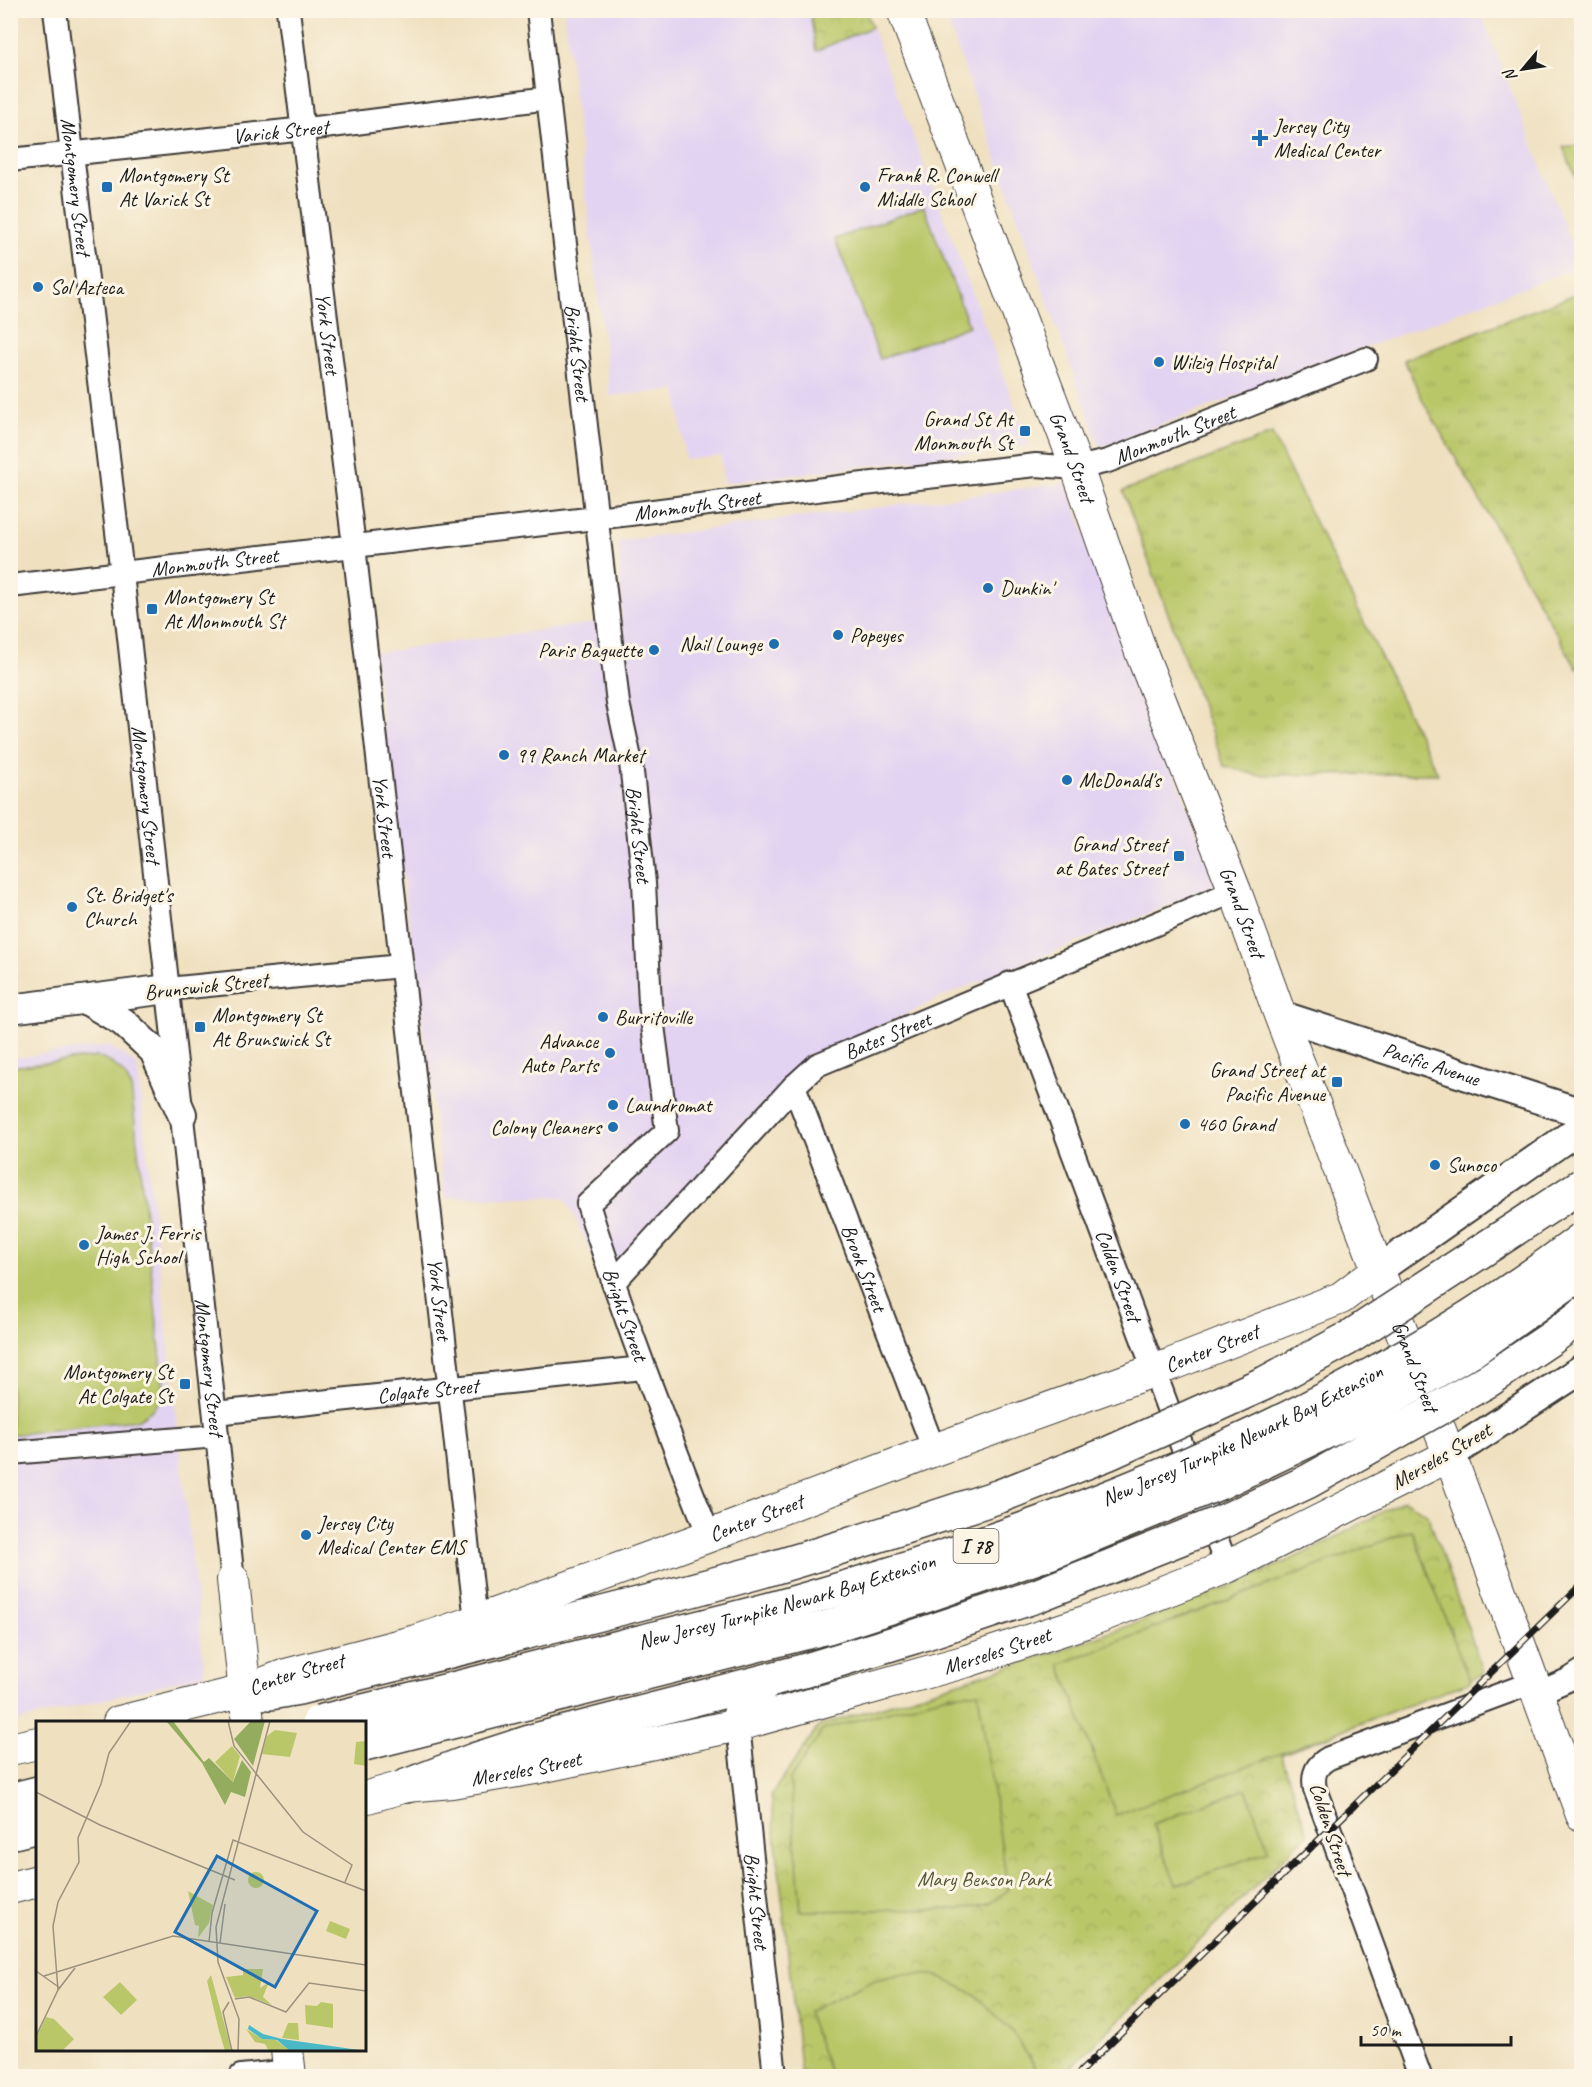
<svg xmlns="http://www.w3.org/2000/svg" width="1592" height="2087" font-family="Caveat,sans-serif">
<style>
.built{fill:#e3d3f2}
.grass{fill:url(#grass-tufts);stroke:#6b7242;stroke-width:1.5}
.park{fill:url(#park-crowns);stroke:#6b7242;stroke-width:1.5}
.pitch{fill:#bac769;stroke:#6b7242;stroke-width:1.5}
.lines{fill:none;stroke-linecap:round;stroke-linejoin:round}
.minor-casing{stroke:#3c3935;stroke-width:26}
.tertiary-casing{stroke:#3c3935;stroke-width:32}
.secondary-casing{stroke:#3c3935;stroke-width:34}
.motorway-casing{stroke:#3c3935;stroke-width:36}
.minor{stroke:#fff;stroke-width:22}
.tertiary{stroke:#fff;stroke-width:28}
.secondary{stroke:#fff;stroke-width:32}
.motorway{stroke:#fff;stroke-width:33}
.rail-casing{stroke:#1c1c1c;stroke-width:7}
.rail{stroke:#fcf5e5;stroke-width:4.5;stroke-dasharray:14;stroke-linecap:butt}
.motorway-bridge-casing{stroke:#3c3935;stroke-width:36;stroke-linecap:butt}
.motorway-bridge{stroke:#fff;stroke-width:33}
.poi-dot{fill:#1f6fb2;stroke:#fcf5e5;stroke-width:2}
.labels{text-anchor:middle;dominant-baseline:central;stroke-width:6;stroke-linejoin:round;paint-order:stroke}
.shield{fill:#fcf5e5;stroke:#5f5d58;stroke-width:1.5}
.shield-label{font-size:20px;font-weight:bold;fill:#1c1c1c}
.poi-label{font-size:21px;fill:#1c1c1c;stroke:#fcf5e5;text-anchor:start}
.street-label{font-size:21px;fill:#1c1c1c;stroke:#fcf5e5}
.park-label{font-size:21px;fill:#535837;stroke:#fcf5e5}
.inset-road{fill:none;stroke:#9b927e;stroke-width:1.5}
.view{fill:#1f6fb2;fill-opacity:0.15;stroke:#1f6fb2;stroke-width:3}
.inset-edge{fill:none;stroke:#1c1c1c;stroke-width:3}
</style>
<defs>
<pattern id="grass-tufts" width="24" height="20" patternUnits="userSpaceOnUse" patternTransform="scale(1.5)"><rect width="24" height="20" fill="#bac769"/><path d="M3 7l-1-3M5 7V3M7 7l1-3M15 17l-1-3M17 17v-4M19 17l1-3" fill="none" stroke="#9faa5a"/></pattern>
<pattern id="park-crowns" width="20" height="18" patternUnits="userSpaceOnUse" patternTransform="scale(1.5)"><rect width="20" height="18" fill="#bac769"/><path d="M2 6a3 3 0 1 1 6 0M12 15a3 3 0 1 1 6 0" fill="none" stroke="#9faa5a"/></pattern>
</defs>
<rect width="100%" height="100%" fill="#fcf5e5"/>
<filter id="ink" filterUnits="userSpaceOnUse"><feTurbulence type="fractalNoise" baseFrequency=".0167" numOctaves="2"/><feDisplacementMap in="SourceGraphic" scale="12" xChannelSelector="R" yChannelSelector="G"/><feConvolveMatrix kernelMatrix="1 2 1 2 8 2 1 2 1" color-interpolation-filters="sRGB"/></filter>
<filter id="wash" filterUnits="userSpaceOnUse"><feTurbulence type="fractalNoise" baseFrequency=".008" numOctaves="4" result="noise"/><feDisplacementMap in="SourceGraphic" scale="24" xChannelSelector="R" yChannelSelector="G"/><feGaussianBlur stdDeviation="1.35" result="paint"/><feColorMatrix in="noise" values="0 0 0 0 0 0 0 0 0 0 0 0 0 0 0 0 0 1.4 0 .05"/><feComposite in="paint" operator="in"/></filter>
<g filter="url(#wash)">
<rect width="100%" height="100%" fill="#efe0c0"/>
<!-- built -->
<g class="built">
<polygon points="564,11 810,11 816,51 872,27 1030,446 724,483 721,456 685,459 677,390 610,396"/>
<polygon points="944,11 1480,11 1580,266 1100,448"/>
<polygon points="1066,483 1217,886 941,997 813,1061 608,1288 565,1197 445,1197 374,653 622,619 618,541"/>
<polygon points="109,1046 137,1065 205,1674 11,1723 11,1058"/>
</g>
<!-- grass -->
<g class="grass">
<polygon points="1581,145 1582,145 1581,190 1563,147"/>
<polygon points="1581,292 1582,666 1577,669 1424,403 1404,360"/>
<polygon points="1272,434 1438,774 1256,775 1224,766 1123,491"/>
</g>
<!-- park -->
<g class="park">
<polygon points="810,11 866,11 872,27 816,51"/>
<polygon points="1404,1500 1428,1515 1484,1674 1281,1755 1308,1834 1062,2076 801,2076 771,1795 819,1726 1059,1651 1144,1620 1239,1583 1320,1546"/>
</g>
<!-- pitch -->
<g class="pitch">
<polygon points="924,206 969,326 880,359 835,239"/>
<path d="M97 1057C114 1062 123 1071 131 1086L164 1387C160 1405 154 1410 137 1420L11 1435V1067Z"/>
<polygon points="1412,1530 1470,1682 1116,1815 1060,1664"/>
<polygon points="978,1692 1008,1890 989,1904 964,1909 801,1911 790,1779 823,1730 943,1696"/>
<polygon points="1246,1789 1269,1851 1176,1885 1153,1824"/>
<polygon points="900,1974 935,1975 973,1993 1012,2031 1039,2073 1035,2076 831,2076 807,2012 871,1981"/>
</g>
</g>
<g filter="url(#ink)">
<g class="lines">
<defs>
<g id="minor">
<path id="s1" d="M55 10 122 574 233 1580"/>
<path id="s2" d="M288 10 354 546 476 1621"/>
<path id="s3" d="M538 10 618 703 631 763 644 883 650 1003 667 1131 588 1204C623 1317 666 1426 709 1536"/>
<path id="s4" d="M10 160 324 127 549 98"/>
<path id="s5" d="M10 586 630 514 855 485 1036 465 1077 468 1108 461 1366 359"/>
<path id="s6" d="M1010 983 1227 1567"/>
<polyline points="168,989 401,966"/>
<path id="s7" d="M794 1086 934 1450"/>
<path id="s8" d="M613 1283 794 1086 817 1065 1235 891"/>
<path id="s9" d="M215 1413 643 1368"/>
<polyline points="10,1453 217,1436"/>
<polyline points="1538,1693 1570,1679 1582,1671"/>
<path id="s10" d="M738 1725 775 2076"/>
<polyline points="241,2076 290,2071"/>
<path d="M1420 2076 1315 1789C1312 1774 1316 1765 1329 1758L1534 1682"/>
</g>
<g id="tertiary">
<polyline points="86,1000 123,1022 154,1051 182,1114"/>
<polyline points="10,1009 168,989"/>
<path id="s11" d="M1280 1015 1582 1113"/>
<polyline points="1378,1270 1582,1127"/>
<polyline points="1450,1455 1582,1369"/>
</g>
<g id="secondary">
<path id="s12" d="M903 10 1077 468 1141 652 1235 891 1280 1015 1456 1472 1582 1815"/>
<polyline points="233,1580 248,1722"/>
<path id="s13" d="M119 1722 244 1691 286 1675 420 1640 476 1621 709 1536 934 1450 1172 1364 1341 1298 1378 1270"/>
<polyline points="10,1749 38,1743"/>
<path id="s14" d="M364 1798 406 1786 452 1782 535 1768 738 1725 967 1661 1088 1621 1227 1567 1450 1455"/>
<polyline points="10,1888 38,1881"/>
<polyline points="287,2050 290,2076"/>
</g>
<g id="motorway">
<path d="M244 1691 270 1693 299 1688C453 1650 608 1614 762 1571 842 1548 921 1522 1000 1496"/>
<path d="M738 1725C738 1703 754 1693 770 1680"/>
<polyline points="406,1786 474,1760 539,1739 803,1671 914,1637 1036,1596"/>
<polyline points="10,1800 38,1793"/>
<polyline points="10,1833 38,1826"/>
</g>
</defs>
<!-- minor casing -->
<use href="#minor" class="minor-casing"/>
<!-- tertiary casing -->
<use href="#tertiary" class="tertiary-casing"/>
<!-- secondary casing -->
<use href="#secondary" class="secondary-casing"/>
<!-- motorway casing -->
<use href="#motorway" class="motorway-casing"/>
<!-- minor -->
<use href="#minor" class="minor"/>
<!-- tertiary -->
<use href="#tertiary" class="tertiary"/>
<!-- secondary -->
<use href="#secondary" class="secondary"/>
<!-- motorway -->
<use href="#motorway" class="motorway"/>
<defs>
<polyline id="rail" points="1076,2076 1582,1584"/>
</defs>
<!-- rail casing -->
<use href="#rail" class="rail-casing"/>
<!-- rail -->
<use href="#rail" class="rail"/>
<defs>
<g id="motorway-bridge">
<polyline points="1000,1496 1107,1454 1265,1383 1347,1339 1582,1185"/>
<polyline points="1036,1596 1224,1521 1307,1482 1489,1380 1553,1337 1582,1315"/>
<path id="s15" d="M319 1722C416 1698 514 1674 611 1649 675 1633 740 1618 803 1600 1073 1523 1357 1410 1582 1239"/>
<polyline points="364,1744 828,1627 928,1595 1049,1553 1219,1483 1361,1415 1474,1349 1582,1272"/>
</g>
</defs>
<!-- motorway-bridge casing -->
<use href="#motorway-bridge" class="motorway-bridge-casing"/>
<!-- motorway-bridge -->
<use href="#motorway-bridge" class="motorway-bridge"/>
</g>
</g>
<!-- markers -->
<g class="poi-dot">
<path d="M1257 129h6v6h6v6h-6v6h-6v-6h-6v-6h6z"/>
<rect x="101" y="181" width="12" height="12" rx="3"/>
<circle cx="865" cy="187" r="6"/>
<circle cx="38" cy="287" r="6"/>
<circle cx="1159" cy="362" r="6"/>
<rect x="1019" y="425" width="12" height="12" rx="3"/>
<circle cx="988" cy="588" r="6"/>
<rect x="146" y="603" width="12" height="12" rx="3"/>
<circle cx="838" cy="635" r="6"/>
<circle cx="774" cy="644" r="6"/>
<circle cx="654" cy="650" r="6"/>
<circle cx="504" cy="755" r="6"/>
<circle cx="1067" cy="780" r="6"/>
<rect x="1173" y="850" width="12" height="12" rx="3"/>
<circle cx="72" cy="907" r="6"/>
<circle cx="603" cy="1017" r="6"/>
<rect x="194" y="1021" width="12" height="12" rx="3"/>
<circle cx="610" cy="1053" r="6"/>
<rect x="1331" y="1076" width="12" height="12" rx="3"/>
<circle cx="613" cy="1105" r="6"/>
<circle cx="1185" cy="1124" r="6"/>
<circle cx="613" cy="1127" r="6"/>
<circle cx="1435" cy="1165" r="6"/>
<circle cx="84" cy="1245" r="6"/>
<rect x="179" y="1378" width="12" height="12" rx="3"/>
<circle cx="306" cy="1535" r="6"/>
</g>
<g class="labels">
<!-- shield labels -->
<rect class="shield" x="953.5" y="1529" width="45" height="34" rx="4.5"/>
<g class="shield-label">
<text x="976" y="1546">I 78</text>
</g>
<!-- poi labels -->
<g class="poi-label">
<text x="1274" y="126">Jersey City<tspan x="1274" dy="24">Medical Center</tspan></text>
<text x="119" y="175">Montgomery St<tspan x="119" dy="24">At Varick St</tspan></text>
<text x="877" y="175">Frank R. Conwell<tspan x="877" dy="24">Middle School</tspan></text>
<text x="50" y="287">Sol Azteca</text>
<text x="1171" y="362">Wilzig Hospital</text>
<text x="1013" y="419" text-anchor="end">Grand St At<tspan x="1013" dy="24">Monmouth St</tspan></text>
<text x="1000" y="588">Dunkin'</text>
<text x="164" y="597">Montgomery St<tspan x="164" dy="24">At Monmouth St</tspan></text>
<text x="850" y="635">Popeyes</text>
<text x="762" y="644" text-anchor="end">Nail Lounge</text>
<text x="642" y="650" text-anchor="end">Paris Baguette</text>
<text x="516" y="755">99 Ranch Market</text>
<text x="1079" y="780">McDonald's</text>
<text x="1167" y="844" text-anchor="end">Grand Street<tspan x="1167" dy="24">at Bates Street</tspan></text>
<text x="84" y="895">St. Bridget's<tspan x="84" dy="24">Church</tspan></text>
<text x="212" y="1015">Montgomery St<tspan x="212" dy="24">At Brunswick St</tspan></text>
<text x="615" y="1017">Burritoville</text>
<text x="598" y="1041" text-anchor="end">Advance<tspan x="598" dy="24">Auto Parts</tspan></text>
<text x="1325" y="1070" text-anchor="end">Grand Street at<tspan x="1325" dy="24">Pacific Avenue</tspan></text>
<text x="625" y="1105">Laundromat</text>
<text x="1197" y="1124">460 Grand</text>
<text x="601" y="1127" text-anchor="end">Colony Cleaners</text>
<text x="1447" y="1165">Sunoco</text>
<text x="96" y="1233">James J. Ferris<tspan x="96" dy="24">High School</tspan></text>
<text x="173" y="1372" text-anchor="end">Montgomery St<tspan x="173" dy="24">At Colgate St</tspan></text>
<text x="318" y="1523">Jersey City<tspan x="318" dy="24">Medical Center EMS</tspan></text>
</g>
<!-- street labels -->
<g class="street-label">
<text stroke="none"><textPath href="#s4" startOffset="272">Varick Street</textPath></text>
<text stroke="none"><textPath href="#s1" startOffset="178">Montgomery Street</textPath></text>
<text stroke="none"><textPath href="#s2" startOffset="326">York Street</textPath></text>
<text stroke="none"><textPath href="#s3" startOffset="345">Bright Street</textPath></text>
<text stroke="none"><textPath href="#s5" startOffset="1178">Monmouth Street</textPath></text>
<text stroke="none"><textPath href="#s12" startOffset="478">Grand Street</textPath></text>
<text stroke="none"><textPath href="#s5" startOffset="692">Monmouth Street</textPath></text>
<text stroke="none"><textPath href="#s5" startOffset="206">Monmouth Street</textPath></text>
<text stroke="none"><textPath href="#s1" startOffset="790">Montgomery Street</textPath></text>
<text stroke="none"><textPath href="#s2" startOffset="812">York Street</textPath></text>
<text stroke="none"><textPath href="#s3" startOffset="831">Bright Street</textPath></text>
<text stroke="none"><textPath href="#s12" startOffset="964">Grand Street</textPath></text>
<text transform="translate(206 986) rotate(-6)">Brunswick Street</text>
<text stroke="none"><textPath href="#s8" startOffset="375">Bates Street</textPath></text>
<text stroke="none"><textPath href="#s11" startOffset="159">Pacific Avenue</textPath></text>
<text stroke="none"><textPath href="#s7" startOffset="195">Brook Street</textPath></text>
<text stroke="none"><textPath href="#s6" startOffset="312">Colden Street</textPath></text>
<text stroke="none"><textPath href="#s2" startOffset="1298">York Street</textPath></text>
<text stroke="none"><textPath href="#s3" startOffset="1353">Bright Street</textPath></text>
<text stroke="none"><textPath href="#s13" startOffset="1156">Center Street</textPath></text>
<text stroke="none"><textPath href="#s1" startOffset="1366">Montgomery Street</textPath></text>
<text stroke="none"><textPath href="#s12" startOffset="1450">Grand Street</textPath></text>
<text stroke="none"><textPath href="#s9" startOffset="214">Colgate Street</textPath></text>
<text stroke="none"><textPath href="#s15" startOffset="969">New Jersey Turnpike Newark Bay Extension</textPath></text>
<text transform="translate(1441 1456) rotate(-30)">Merseles Street</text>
<text stroke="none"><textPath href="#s13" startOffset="670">Center Street</textPath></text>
<text stroke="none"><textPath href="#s15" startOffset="483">New Jersey Turnpike Newark Bay Extension</textPath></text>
<text stroke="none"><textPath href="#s14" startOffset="651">Merseles Street</textPath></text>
<text stroke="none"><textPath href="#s13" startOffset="184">Center Street</textPath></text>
<text stroke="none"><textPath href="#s14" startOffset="165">Merseles Street</textPath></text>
<text transform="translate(1331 1829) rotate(72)">Colden Street</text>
<text stroke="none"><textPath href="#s10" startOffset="177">Bright Street</textPath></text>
</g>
<!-- park labels -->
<g class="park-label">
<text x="984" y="1879">Mary Benson Park</text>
</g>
</g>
<!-- overview -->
<g transform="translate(36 1721)">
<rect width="330" height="330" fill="#efe0c0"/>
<path d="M207 248H227L224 267 233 261 227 276 236 284 212 275 199 277 190 256 207 254ZM175 254 193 320 195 330H189L183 310 171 260ZM285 281 297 283V307L270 303 269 284 281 285ZM252 302H262L263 319 246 317ZM210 308 226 318 240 319 254 330H233L229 323 219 321Z" fill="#bac769"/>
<path d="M130 0H137L168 41 173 37 197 61 206 39 215 51 209 76 195 71 189 84 166 42ZM215 0H229L217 45 198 18Z" fill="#93ac5d"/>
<path d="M196 25 204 35 197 61 179 41Z" fill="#bac769"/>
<path d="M239 9 261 12 254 36 226 33 231 15ZM330 20V45L318 43 320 21ZM152 170 177 184 173 202 162 217 163 205 159 204ZM294 200 314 208 310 218 290 210ZM84 261 101 279 85 294 67 276ZM10 296 18 298 38 318 26 330H0V317Z" fill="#bac769"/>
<path d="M233 15 244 17 247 26H252L250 35 229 33ZM212 159a8 8 0 1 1 16 0a8 8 0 1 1-16 0ZM16 314 31 321 22 330H15L6 319Z" fill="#bac769"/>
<path d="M213 304 227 313 246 318 330 330H254L241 319 226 318 212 308Z" fill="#4bb8c6"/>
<path class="inset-road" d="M192 0 198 25 267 111 316 144 309 161M0 71 64 104 199 159M173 221 176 192 197 119 330 170M184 222 189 183M0 250 24 267M8 255 137 215 330 244M22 269 17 205 22 181 43 141 42 117 65 63 73 32 95 0M199 278 213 276 250 291 273 262 330 270M193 281 187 291 196 330M0 315 22 269 39 247M202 330 203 298 182 241 180 206 234 0"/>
<path class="view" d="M181 135 281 190 239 266 139 211Z"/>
<rect width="330" height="330" class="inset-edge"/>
</g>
<!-- margin -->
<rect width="1592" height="2087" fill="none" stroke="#fcf5e5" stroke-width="36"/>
<!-- north arrow -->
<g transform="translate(1523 69) rotate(241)" stroke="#fcf5e5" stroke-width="4.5" paint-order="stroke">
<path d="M0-4.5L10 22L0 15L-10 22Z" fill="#1c1c1c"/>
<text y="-9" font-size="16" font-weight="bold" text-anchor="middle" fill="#1c1c1c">N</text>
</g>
<!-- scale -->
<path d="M1361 2036v9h150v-9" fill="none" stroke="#1c1c1c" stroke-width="3"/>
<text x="1370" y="2036" font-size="18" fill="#1c1c1c" stroke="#fcf5e5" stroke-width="4.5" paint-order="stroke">50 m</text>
</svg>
